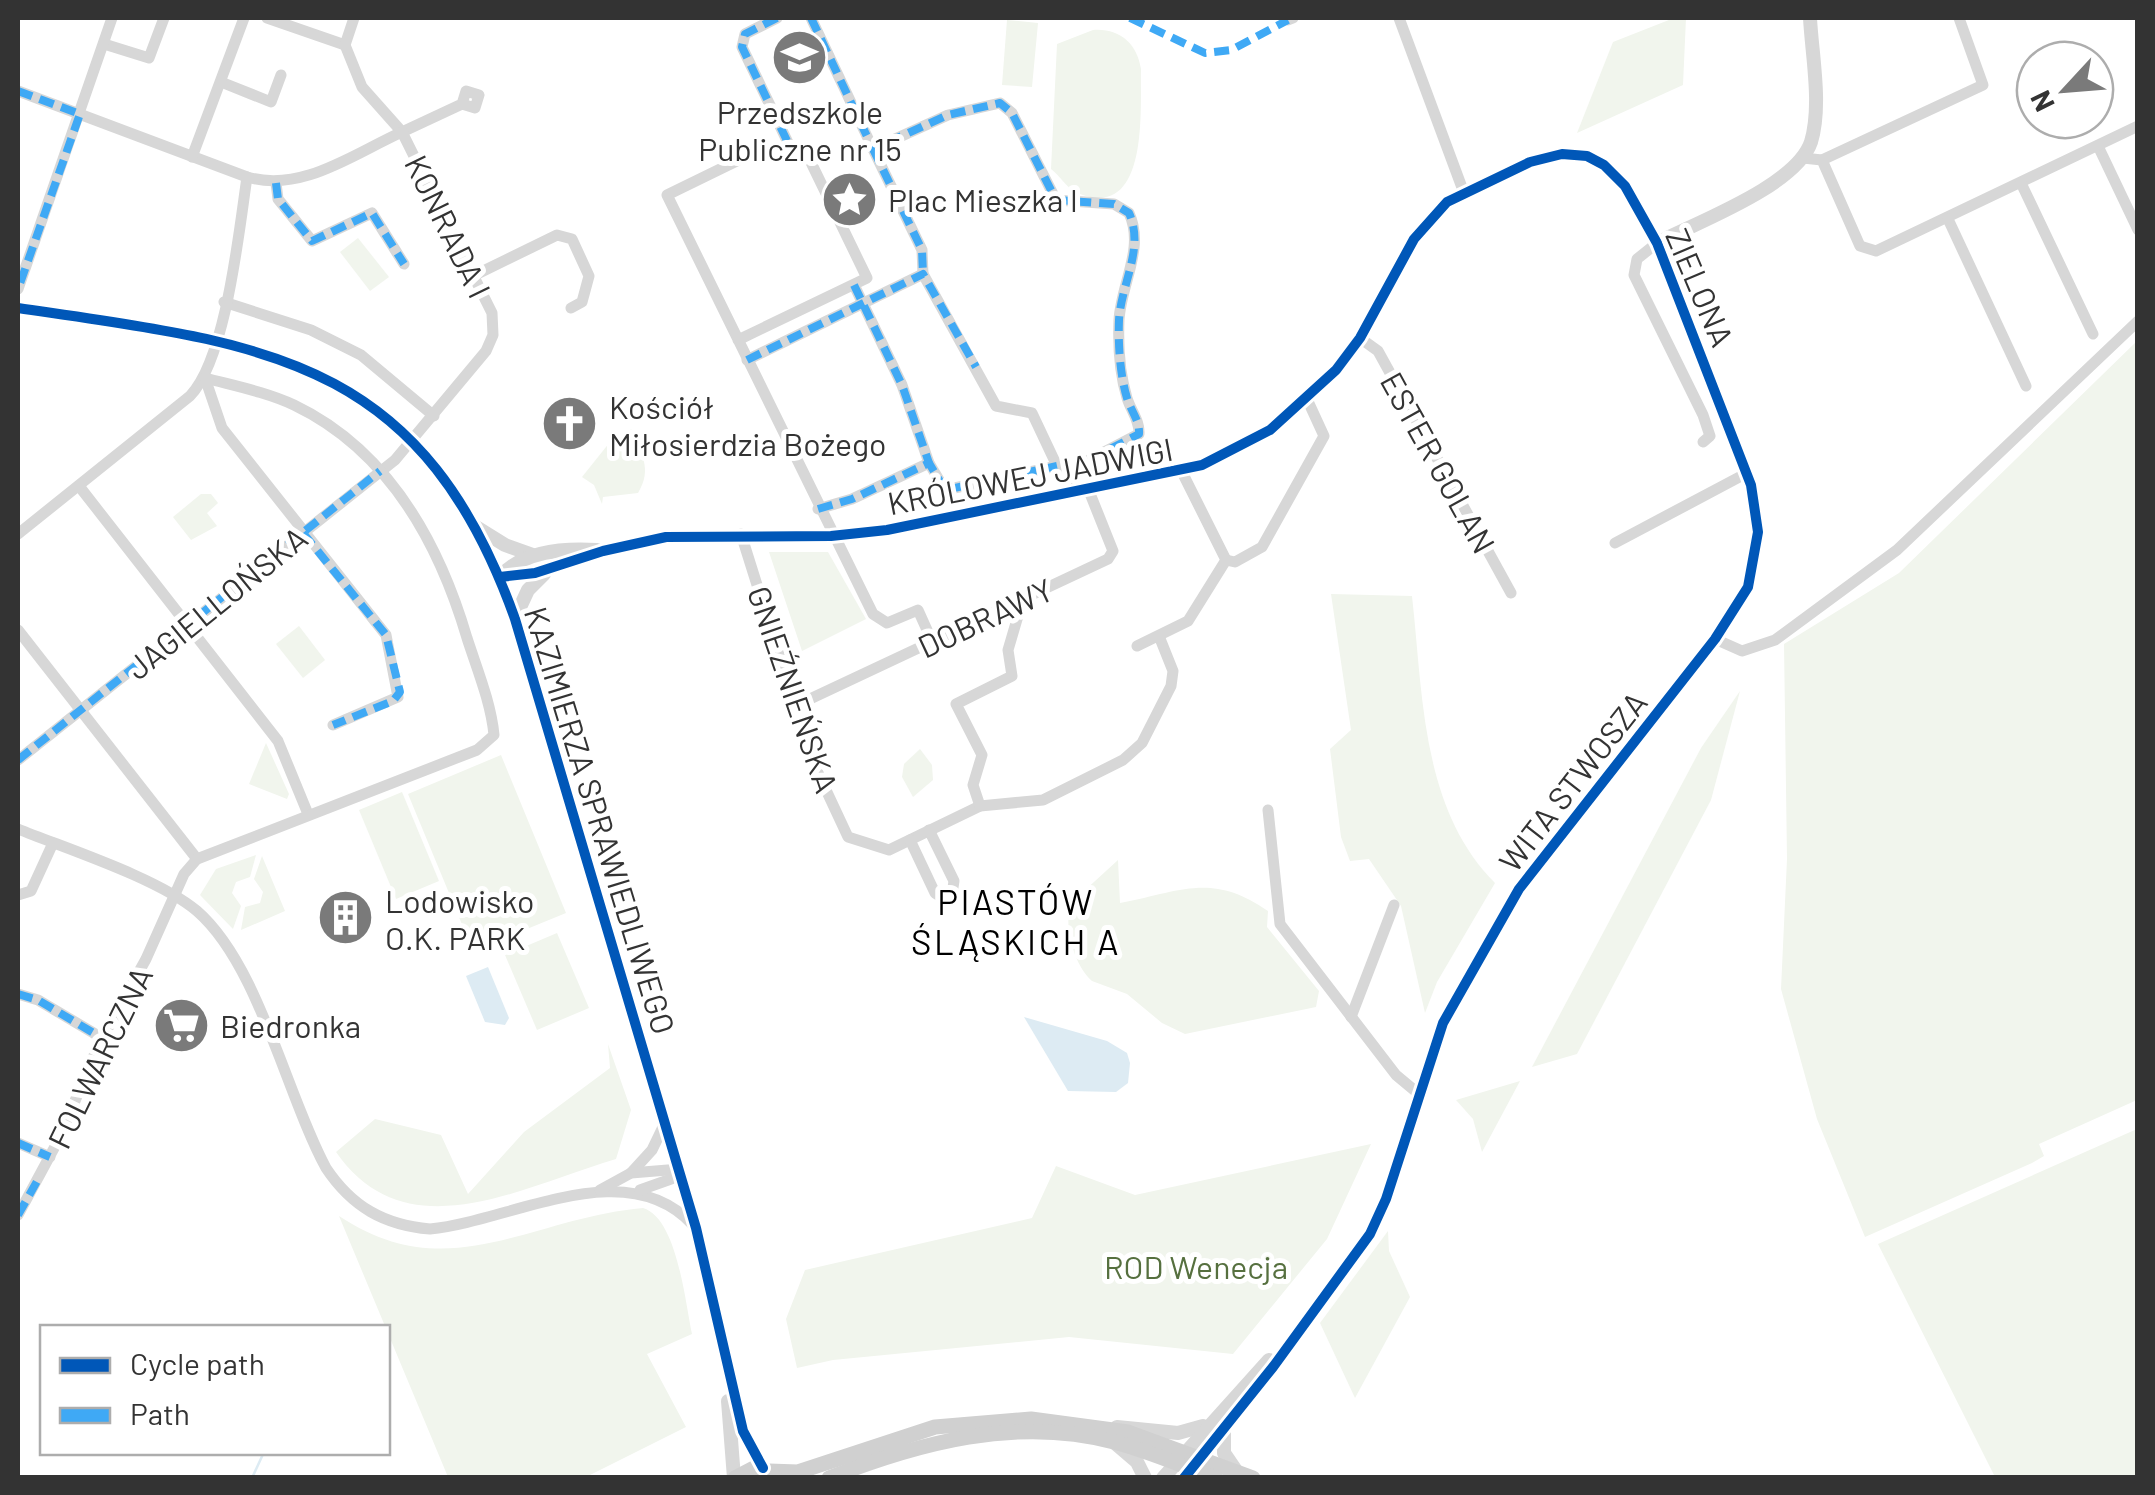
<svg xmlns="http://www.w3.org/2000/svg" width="2155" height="1495" font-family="Barlow,sans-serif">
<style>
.green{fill:#f1f5ed}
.water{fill:#ddebf3}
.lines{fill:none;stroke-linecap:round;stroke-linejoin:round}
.stream{stroke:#ddebf3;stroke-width:2.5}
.minor{stroke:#d7d7d7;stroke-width:11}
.tertiary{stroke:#d7d7d7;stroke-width:14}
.secondary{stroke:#d0d0d0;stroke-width:15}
.quiet{stroke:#3fa9f5;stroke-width:8;stroke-dasharray:15 8;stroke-linecap:butt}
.cycleway-casing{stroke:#fff;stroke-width:16}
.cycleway{stroke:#0057b8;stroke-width:10}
.labels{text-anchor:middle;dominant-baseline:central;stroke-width:10;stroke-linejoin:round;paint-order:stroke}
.poi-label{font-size:32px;fill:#333;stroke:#fff;text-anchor:start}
.street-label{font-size:32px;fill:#333;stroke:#fff}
.park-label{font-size:32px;fill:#56703f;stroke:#fff}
.neighbourhood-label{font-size:35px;letter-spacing:2.5px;fill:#000;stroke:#fff}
</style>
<rect width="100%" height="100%" fill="#fff"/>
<!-- green -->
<g class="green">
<polygon points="1674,18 1686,18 1683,85 1577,133 1613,42"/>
<polygon points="1007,20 1038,23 1032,87 1002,85"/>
<path d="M1093 30C1119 28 1137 43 1141 69 1140 107 1150 220 1080 194 1066 189 1061 176 1051 169L1057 44Z"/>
<polygon points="358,238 389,277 370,291 340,252"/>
<polygon points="2137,341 2137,1100 2039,1144 2044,1156 2032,1163 1865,1237 1817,1119 1781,989 1787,859 1784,644 1899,573"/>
<path d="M631 429C641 453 653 469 638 493L603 497 602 504 594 485 582 477 614 437Z"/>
<polygon points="201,494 211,494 218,503 207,513 217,526 191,540 173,517"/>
<polygon points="769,552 828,552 866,619 802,651"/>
<path d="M1331 594 1412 596C1423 694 1421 809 1495 883L1437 982 1425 1013 1401 906 1369 859 1350 861 1341 837 1330 749 1351 730Z"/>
<polygon points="299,626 325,660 303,678 276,644"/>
<polygon points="1740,691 1711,800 1577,1054 1532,1067 1701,748"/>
<polygon points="266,743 289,794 287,799 249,784"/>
<polygon points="920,749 932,765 933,780 913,797 902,777 904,764"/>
<polygon points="501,755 566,913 473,951 408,794"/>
<polygon points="402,792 439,881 396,899 359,810"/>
<polygon points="256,855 250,877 236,882 232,893 241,906 233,929 200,895 216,869"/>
<polygon points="262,856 285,911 241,930 245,907 260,903 263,892 254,879"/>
<path d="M1118 860 1120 903C1182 891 1212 872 1268 911L1267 927 1319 991 1316 1007 1185 1034 1162 1023 1127 994 1092 981C1074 965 1063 926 1071 903Z"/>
<polygon points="557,933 589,1008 537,1030 505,955"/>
<path d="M608 1044 631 1110 616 1159C521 1187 406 1253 336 1152L375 1119 441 1135 468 1194 524 1132 610 1068Z"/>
<polygon points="1520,1081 1482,1152 1473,1119 1456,1100"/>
<polygon points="2137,1129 2137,1477 1995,1477 1878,1244"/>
<polygon points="1371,1144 1327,1239 1233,1354 1069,1337 833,1360 797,1368 786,1319 805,1270 1032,1218 1056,1166 1135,1195"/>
<path d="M643 1208C677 1218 685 1301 692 1334L647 1354 686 1427 586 1477H448L339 1216C449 1289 529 1218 643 1208Z"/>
<polygon points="1388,1231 1389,1251 1410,1297 1355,1398 1320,1323"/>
</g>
<!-- water -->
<g class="water">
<polygon points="488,967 509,1018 505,1025 485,1022 466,976"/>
<polygon points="1024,1017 1107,1041 1127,1053 1130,1063 1128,1083 1116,1092 1068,1091"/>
</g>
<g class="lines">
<!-- stream -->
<polyline class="stream" points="252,1478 264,1452"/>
<!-- minor -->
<g class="minor">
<polyline points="267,18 345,45"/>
<polyline points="354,18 345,45 362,87 402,132 462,104 475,108 479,95 466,91 462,104"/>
<polyline points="777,18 745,34 742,47 791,149"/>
<path d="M811 18 873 149 948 115 1000 103 1012 113 1056 200 1114 204 1129 213C1145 248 1121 284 1119 320 1118 344 1120 375 1127 398 1131 411 1140 421 1139 434L1066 472"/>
<polyline points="1399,18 1464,193"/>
<polyline points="1288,20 1293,18"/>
<polyline points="104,44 149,58 164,18"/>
<polyline points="221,82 271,102 281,75"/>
<polyline points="18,91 247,177"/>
<polyline points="2098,146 2138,230"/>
<polyline points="873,149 922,250 923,274"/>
<polyline points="192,157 244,18"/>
<polyline points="1803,158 1822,160 1860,246 1876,251 2138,126"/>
<polyline points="1822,160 1983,85 1959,18"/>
<polyline points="276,183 278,199 312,241 372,213 404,264"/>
<polyline points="2021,183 2093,334"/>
<polyline points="1948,219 2026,386"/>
<polyline points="1657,243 1637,259 1634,275 1703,415 1710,436 1703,442"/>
<polyline points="473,276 557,235 572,239 589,276 582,302 571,308"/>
<polyline points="854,285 902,385 929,463"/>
<polyline points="18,289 112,18"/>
<polyline points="224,302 311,330 361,355 434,416"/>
<polyline points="1360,338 1378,351 1511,593"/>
<polyline points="738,340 867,278 804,148 751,154 667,195 873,614 887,623 918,610 927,630"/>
<polyline points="747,360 923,274 996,406 1032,413 1057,466 1066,472 1077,493"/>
<polyline points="205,378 222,428 386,635 398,697 333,725"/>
<polyline points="79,486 278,741 308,814"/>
<polyline points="818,509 852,499 929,463 945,490 1057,466"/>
<path d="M18 534 190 396C226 359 239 231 247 177 302 193 353 154 402 132L492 313 493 335 486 351 395 460 18 760"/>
<polyline points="741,534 812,760 848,837 889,850 980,806 1043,800 1123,760 1142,743 1171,686 1173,671 1159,636"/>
<polyline points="1615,543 1747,473"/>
<polyline points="1226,560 1235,562 1262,547 1324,436 1307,399"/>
<polyline points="18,630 197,859"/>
<polyline points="1715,639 1742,651 1775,640 1897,550 2138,321"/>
<polyline points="1137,646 1188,621 1226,560 1182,472"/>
<polyline points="795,706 1108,559 1113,551 1089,491"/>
<polyline points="980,806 973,785 982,755 956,704 1012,676 1008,650 1023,599"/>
<polyline points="1268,810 1280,924 1396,1075 1420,1095"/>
<path d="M18 829C67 849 158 878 197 911 259 965 286 1094 326 1168 352 1207 384 1225 430 1229 512 1221 626 1152 693 1225"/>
<polyline points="910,840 935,893 943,898 952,894 954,881 929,830"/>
<polyline points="18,895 31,891 53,843"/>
<polyline points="18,994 38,1000 102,1038"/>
<polyline points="1351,1017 1394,905"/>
<polyline points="18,1143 50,1157"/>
<polyline points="631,1173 652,1150 665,1123"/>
<polyline points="600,1190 631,1173 680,1169"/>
<polyline points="640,1190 671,1179 680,1169"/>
<path d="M18 1215 59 1139 98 1046 146 959 184 874 197 859 477 750 494 735C491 703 477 669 467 638 439 543 388 450 294 405 266 392 235 386 205 378"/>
</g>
<!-- tertiary -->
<g class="tertiary">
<path d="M1657 243C1697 222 1796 186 1811 142 1822 105 1812 56 1810 18"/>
<path d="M18 308C263 344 421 355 515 619L696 1228 743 1431 763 1468"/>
<polyline points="476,527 505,545 533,555"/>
<polyline points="500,577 535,573 603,551 666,537 831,536 887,530 1202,465 1270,430 1336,370 1360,338 1414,239 1447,202 1530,162 1562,154 1587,156 1604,165 1625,186 1657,243 1751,485 1758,532 1748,587 1715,639 1519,889 1443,1023 1386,1199 1370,1234 1273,1367 1184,1478"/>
<path d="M500 577C522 551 565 548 597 550"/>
<polyline points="515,618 528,590 544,574"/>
<polyline points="728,1401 734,1478"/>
<polyline points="1117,1427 1178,1433 1203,1426"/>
<polyline points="1224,1430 1224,1453 1237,1472"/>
<polyline points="1116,1444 1137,1462 1145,1478"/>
<polyline points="1163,1478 1269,1360"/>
</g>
<!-- secondary -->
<g class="secondary">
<polyline points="769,1471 798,1472 935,1427 1031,1419 1128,1432 1253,1478"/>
<polyline points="735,1478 756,1467 775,1477"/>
<path d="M829 1478C918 1443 1017 1416 1114 1442 1149 1451 1182 1466 1216 1478"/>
</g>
<!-- quiet -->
<g class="quiet">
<polyline points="777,18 745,34 742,47 791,149"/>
<path d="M811 18 873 149 948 115 1000 103 1012 113 1056 200 1114 204 1129 213C1145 248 1121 284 1119 320 1118 344 1120 375 1127 398 1131 411 1140 421 1139 434L1066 472"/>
<polyline points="1130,18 1205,53 1231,50 1288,20"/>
<polyline points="18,91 80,114 18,289"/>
<polyline points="873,149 922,250 923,274"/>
<polyline points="276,183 278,199 312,241 372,213 404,264"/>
<polyline points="854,285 902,385 929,463"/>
<polyline points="747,360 923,274 976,367"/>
<polyline points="818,509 852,499 929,463 945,490 1057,466"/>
<polyline points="303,533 386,635 400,692 393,701 333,725"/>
<polyline points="18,760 380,471"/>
<polyline points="18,994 38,1000 102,1038"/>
<polyline points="18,1143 50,1157"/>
<polyline points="18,1215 40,1176"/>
</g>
<defs>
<g id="cycleway">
<path d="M18 308C263 344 421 355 515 619L696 1228 743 1431 763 1468"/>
<polyline points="500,577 535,573 603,551 666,537 831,536 887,530 1202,465 1270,430 1336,370 1360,338 1414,239 1447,202 1530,162 1562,154 1587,156 1604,165 1625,186 1657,243 1751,485 1758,532 1748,587 1715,639 1519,889 1443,1023 1386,1199 1370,1234 1273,1367 1184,1478"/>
</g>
</defs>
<!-- cycleway casing -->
<use href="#cycleway" class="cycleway-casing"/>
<!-- cycleway -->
<use href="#cycleway" class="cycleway"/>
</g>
<!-- icons -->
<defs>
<symbol id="school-disc" viewBox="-11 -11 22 22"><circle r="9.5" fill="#7a7a7a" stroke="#fff"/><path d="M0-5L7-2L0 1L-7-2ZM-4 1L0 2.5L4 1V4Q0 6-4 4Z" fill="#fff"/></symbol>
<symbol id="sight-disc" viewBox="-11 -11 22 22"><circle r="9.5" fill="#7a7a7a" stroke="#fff"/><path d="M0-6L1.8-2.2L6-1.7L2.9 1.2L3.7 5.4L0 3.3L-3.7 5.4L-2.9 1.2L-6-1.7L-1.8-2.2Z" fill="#fff"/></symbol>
<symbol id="church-disc" viewBox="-11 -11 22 22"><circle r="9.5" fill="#7a7a7a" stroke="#fff"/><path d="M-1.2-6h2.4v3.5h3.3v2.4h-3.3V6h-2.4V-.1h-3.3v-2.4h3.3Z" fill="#fff"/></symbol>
<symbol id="building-disc" viewBox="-11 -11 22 22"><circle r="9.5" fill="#7a7a7a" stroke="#fff"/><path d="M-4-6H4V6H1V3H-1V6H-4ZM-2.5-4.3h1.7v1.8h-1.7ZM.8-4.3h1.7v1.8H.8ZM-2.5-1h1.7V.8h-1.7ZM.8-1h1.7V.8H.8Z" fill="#fff"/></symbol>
<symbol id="supermarket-disc" viewBox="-11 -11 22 22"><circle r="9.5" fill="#7a7a7a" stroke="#fff"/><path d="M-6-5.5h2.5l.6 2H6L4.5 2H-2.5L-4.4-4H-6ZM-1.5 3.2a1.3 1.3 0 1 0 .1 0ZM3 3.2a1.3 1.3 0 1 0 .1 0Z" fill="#fff"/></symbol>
</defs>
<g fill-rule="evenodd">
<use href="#school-disc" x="768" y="26" width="63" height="63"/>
<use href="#sight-disc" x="818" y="168" width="63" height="63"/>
<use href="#church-disc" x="538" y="392" width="63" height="63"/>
<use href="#building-disc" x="314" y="886" width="63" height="63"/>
<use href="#supermarket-disc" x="150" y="994" width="63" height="63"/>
</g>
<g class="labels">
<!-- poi labels -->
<g class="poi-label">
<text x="800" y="111" text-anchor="middle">Przedszkole<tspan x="800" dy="37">Publiczne nr 15</tspan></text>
<text x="888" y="199">Plac Mieszka I</text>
<text x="609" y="406">Kościół<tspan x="609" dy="37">Miłosierdzia Bożego</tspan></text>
<text x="385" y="900">Lodowisko<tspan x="385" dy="37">O.K. PARK</tspan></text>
<text x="220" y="1025">Biedronka</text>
</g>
<!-- street labels -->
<g class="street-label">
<text transform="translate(449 226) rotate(64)">KONRADA I</text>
<text transform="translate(1701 287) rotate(67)">ZIELONA</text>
<text transform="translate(1439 462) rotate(61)">ESTER GOLAN</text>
<text transform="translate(1030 475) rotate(-11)">KRÓLOWEJ JADWIGI</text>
<text transform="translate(216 602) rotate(-39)">JAGIELLOŃSKA</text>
<text transform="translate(985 617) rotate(-25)">DOBRAWY</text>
<text transform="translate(794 689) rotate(71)">GNIEŹNIEŃSKA</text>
<text transform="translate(1572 781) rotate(-52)">WITA STWOSZA</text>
<text transform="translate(601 820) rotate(73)">KAZIMIERZA SPRAWIEDLIWEGO</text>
<text transform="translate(99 1057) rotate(-64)">FOLWARCZNA</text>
</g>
<!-- park labels -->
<g class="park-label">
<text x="1196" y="1266">ROD Wenecja</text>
</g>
<!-- neighbourhood labels -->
<g class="neighbourhood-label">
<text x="1016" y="901">PIASTÓW<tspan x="1016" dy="40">ŚLĄSKICH A</tspan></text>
</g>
</g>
<!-- border -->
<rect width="2155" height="1495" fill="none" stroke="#333333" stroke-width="40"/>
<!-- legend -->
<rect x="40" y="1325" width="350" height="130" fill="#ffffff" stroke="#adadad" stroke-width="2.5"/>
<rect x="60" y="1358" width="50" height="15" fill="#0057b8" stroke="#adadad" stroke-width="2.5"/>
<text x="130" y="1375" font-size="30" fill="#333333">Cycle path</text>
<rect x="60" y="1408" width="50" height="15" fill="#3fa9f5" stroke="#adadad" stroke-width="2.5"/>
<text x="130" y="1425" font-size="30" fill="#333333">Path</text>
<!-- north arrow -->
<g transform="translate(2065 90) rotate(244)"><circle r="48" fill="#ffffff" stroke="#adadad" stroke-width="2.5"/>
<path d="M0-8L18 38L0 25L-18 38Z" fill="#7a7a7a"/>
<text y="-15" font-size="28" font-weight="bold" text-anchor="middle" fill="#333333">N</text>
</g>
</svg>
